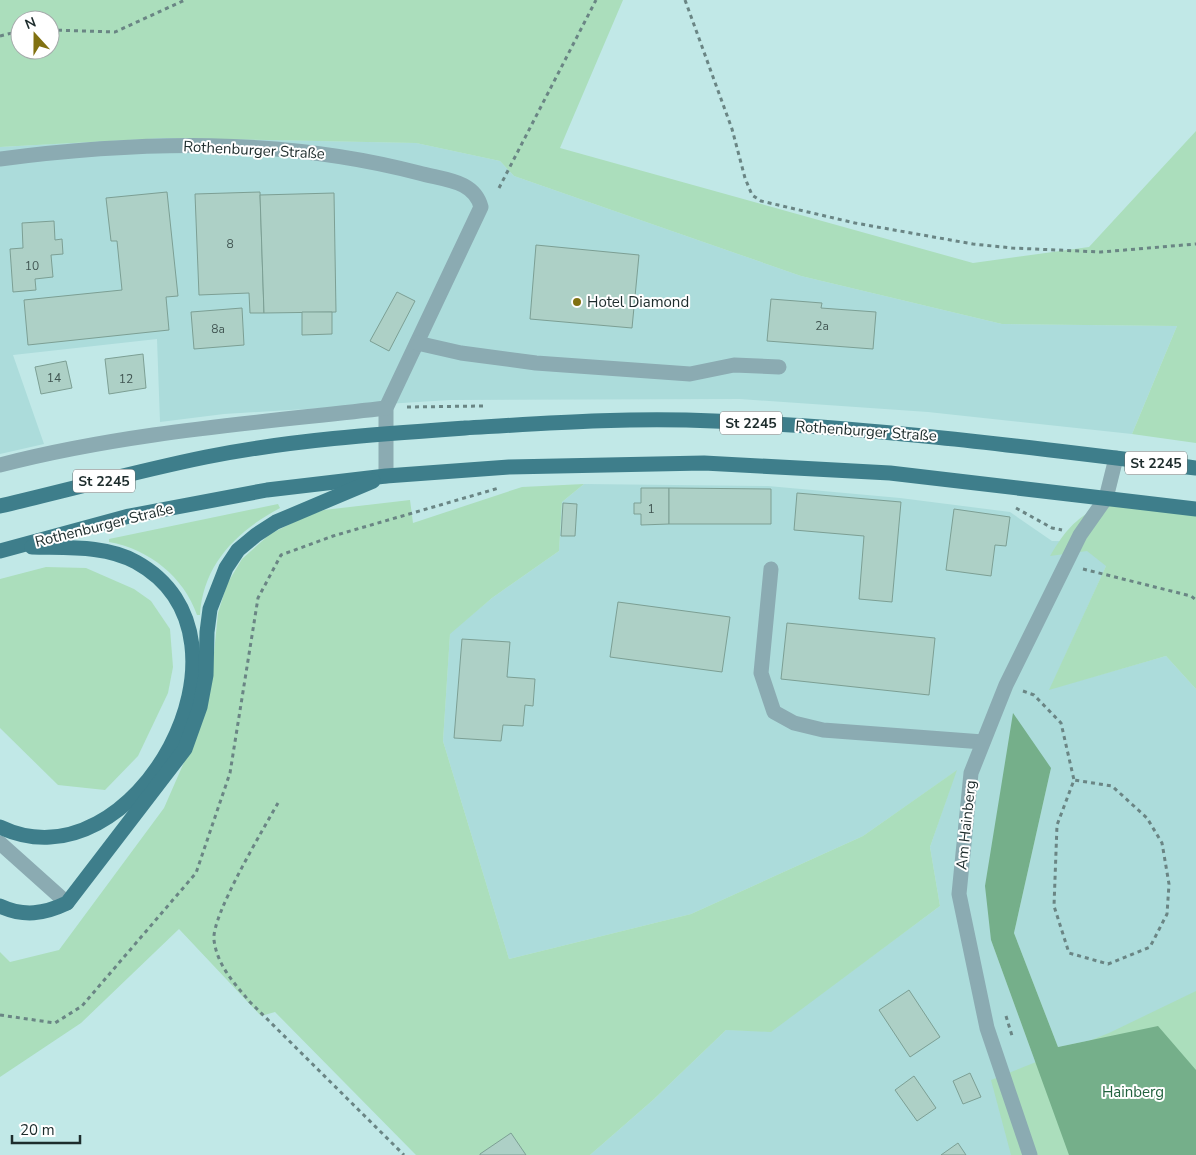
<svg xmlns="http://www.w3.org/2000/svg" width="1196" height="1155" font-family="'Nunito Sans',sans-serif">
<style>
.built{fill:#acdcdb}
.green{fill:#abdebc;fill-rule:evenodd}
.forest{fill:#75af8a}
.building{fill:#add0c6;stroke:#7c9f94}
.lines{fill:none;stroke-linecap:round;stroke-linejoin:round}
.path{stroke:#6a8584;stroke-width:3;stroke-dasharray:4 4;stroke-linecap:butt}
.minor{stroke:#8babb2;stroke-width:15}
.major{stroke:#3e7e8b;stroke-width:15}
.poi-dot{fill:#817111;stroke:#fff;stroke-width:2}
.labels{text-anchor:middle;dominant-baseline:central;stroke-width:4;stroke-linejoin:round;paint-order:stroke}
.number-label{font-size:12px;fill:#415552}
.shield{fill:#fff;stroke:#616b6b;stroke-width:1}
.shield-label{font-size:14px;font-weight:bold;fill:#1d2c2c}
.street-label{font-size:15px;fill:#1d2c2c;stroke:#fff}
.poi-label{font-size:15px;fill:#1d2c2c;stroke:#fff;text-anchor:start}
.park-label{font-size:15px;fill:#22633f;stroke:#fff}
</style>
<rect width="100%" height="100%" fill="#c1e8e7"/>
<!-- built -->
<g class="built">
<polygon points="164,138 416,143 500,161 514,176 801,276 1002,324 1177,326 1132,434 928,412 740,399 450,400 224,414 160,422 157,339 13,355 44,444 0,454 0,147"/>
<polygon points="584,484 768,486 900,498 1010,512 1052,541 1117,542 1050,689 1166,656 1196,689 1196,1012 1158,1026 1058,1047 1014,933 1051,768 991,940 1069,1155 590,1155 653,1100 726,1030 771,1031 940,906 930,847 956,771 863,836 691,914 509,959 443,741 450,633 492,598 559,551 562,502"/>
</g>
<!-- green -->
<g class="green">
<path d="M0 0H623L560 148 973 263 1089 247 1196 131V443L1132 434 1177 326 1002 324 801 276 514 176 500 161 416 143 164 138 0 147ZM20 20H50V50H20Z"/>
<polygon points="584,484 562,502 559,551 492,598 450,634 443,741 509,959 691,914 863,836 957,770 930,847 940,906 771,1032 726,1030 653,1100 590,1155 416,1155 275,1012 261,1016 179,929 81,1023 0,1077 0,952 10,962 59,950 164,808 203,719 213,663 218,613 227,584 242,559 270,534 304,517 324,510 410,500 413,523 522,487"/>
<path d="M1109 500 1196 508V689L1166 656 1049 690 1106 566 1087 551 1050 556C1069 524 1078 518 1109 500Z"/>
<path d="M278 504 280 508C237 531 203 564 200 615H197C184 577 149 549 109 542V539Z"/>
<polygon points="46,567 86,568 134,589 151,601 170,629 173,667 168,693 138,756 105,790 58,785 0,728 0,579"/>
<polygon points="1196,991 1196,1155 1011,1155 991,1080 1109,1033"/>
</g>
<!-- forest -->
<polygon class="forest" points="1013,713 1051,768 1014,933 1058,1047 1158,1026 1196,1070 1196,1155 1069,1155 991,940 985,886"/>
<!-- building -->
<g class="building">
<polygon points="167,192 178,296 166,297 169,330 28,345 24,300 122,290 117,241 111,241 106,198"/>
<polygon points="260,192 264,313 250,313 249,293 199,295 195,194"/>
<polygon points="334,193 336,312 264,313 260,195"/>
<polygon points="54,221 55,240 62,239 63,254 51,255 53,277 35,279 36,290 13,292 10,249 23,248 22,223"/>
<polygon points="536,245 639,255 632,328 530,319"/>
<polygon points="397,292 415,301 389,351 370,341"/>
<polygon points="771,299 822,303 821,308 876,312 873,349 767,341"/>
<polygon points="242,308 244,345 194,349 191,312"/>
<polygon points="302,312 332,312 332,334 302,335"/>
<polygon points="143,354 146,388 109,394 105,359"/>
<polygon points="66,361 72,388 41,394 35,367"/>
<polygon points="641,488 669,488 669,524 641,525 641,514 634,514 634,503 641,503"/>
<polygon points="669,488 771,489 771,524 669,524"/>
<polygon points="797,493 901,502 892,602 859,599 864,536 794,530"/>
<polygon points="563,503 577,504 575,536 561,536"/>
<polygon points="954,509 1010,517 1006,546 995,545 991,576 946,570"/>
<polygon points="618,602 730,617 722,672 610,657"/>
<polygon points="787,623 935,638 929,695 781,679"/>
<polygon points="462,639 510,642 507,677 535,679 533,706 525,705 523,726 503,725 501,741 454,738"/>
<polygon points="909,990 940,1037 910,1057 879,1010"/>
<polygon points="970,1073 981,1097 963,1104 953,1081"/>
<polygon points="914,1076 936,1108 917,1121 895,1090"/>
<polygon points="511,1133 526,1155 480,1155 480,1154"/>
<polygon points="958,1143 966,1155 941,1155"/>
</g>
<g class="lines">
<!-- path -->
<g class="path">
<polyline points="685,0 732,129 745,178 752,195 761,201 855,223 973,244 1012,248 1101,252 1196,244"/>
<polyline points="50,30 115,32 185,0"/>
<polyline points="0,36 20,31"/>
<polyline points="499,188 596,0"/>
<polyline points="407,407 483,406"/>
<polyline points="1016,508 1052,528 1062,530"/>
<polyline points="1083,569 1191,596 1196,600"/>
<polyline points="1023,691 1034,695 1061,723 1074,780 1057,825 1054,906 1069,953 1108,964 1150,947 1167,914 1169,884 1162,843 1147,818 1112,786 1074,780"/>
<path d="M278 803C264 828 211 916 214 940 217 965 234 983 250 1002L404 1155"/>
<polyline points="0,1015 55,1023 82,1006 196,873 230,773 258,598 281,555 333,536 499,488"/>
<polyline points="1006,1016 1013,1039"/>
</g>
<!-- minor -->
<g class="minor">
<path d="M0 159C140 141 282 137 419 173 444 180 474 180 481 207L386 408V476"/>
<polyline points="417,343 461,353 536,363 690,374 734,365 779,367"/>
<path d="M0 465C127 432 257 423 386 408"/>
<polyline points="771,569 761,673 774,712 794,723 823,730 983,742"/>
<polyline points="0,843 67,903"/>
<polyline points="1030,1155 987,1028 959,894 971,773 1006,685 1080,535 1106,498 1116,458"/>
</g>
<!-- major -->
<g class="major">
<path d="M0 506C69 490 137 471 206 457 291 440 379 434 465 428 548 423 631 417 714 421 876 427 1035 448 1196 468"/>
<polyline points="0,551 129,516 267,490 386,476 509,467 704,463 890,473 1196,509"/>
<path d="M0 827C134 891 274 638 136 562 106 545 66 548 32 547"/>
<path d="M0 906C24 917 44 914 67 903L185 749 200 707 206 675 207 632 210 609 226 568 238 550 256 535 276 522 373 481"/>
</g>
</g>
<!-- markers -->
<circle class="poi-dot" cx="577" cy="302" r="5"/>
<g class="labels">
<!-- number labels -->
<g class="number-label">
<text x="230" y="244">8</text>
<text x="32" y="266">10</text>
<text x="822" y="326">2a</text>
<text x="218" y="329">8a</text>
<text x="54" y="378">14</text>
<text x="126" y="379">12</text>
<text x="651" y="509">1</text>
</g>
<!-- shield labels -->
<g class="shield">
<rect x="720" y="411.5" width="62" height="23" rx="4"/>
<rect x="1125" y="451.5" width="62" height="23" rx="4"/>
<rect x="73" y="469.5" width="62" height="23" rx="4"/>
</g>
<g class="shield-label">
<text x="751" y="423">St 2245</text>
<text x="1156" y="463">St 2245</text>
<text x="104" y="481">St 2245</text>
</g>
<!-- street labels -->
<g class="street-label">
<text transform="translate(254 150) rotate(3)">Rothenburger Straße</text>
<text transform="translate(866 431) rotate(4)">Rothenburger Straße</text>
<text transform="translate(104 525) rotate(-14)">Rothenburger Straße</text>
<text transform="translate(966 825) rotate(-84)">Am Hainberg</text>
</g>
<!-- poi labels -->
<g class="poi-label">
<text x="587" y="302">Hotel Diamond</text>
</g>
<!-- park labels -->
<g class="park-label">
<text x="1133" y="1092">Hainberg</text>
</g>
</g>
<!-- north arrow -->
<g transform="translate(35 35) rotate(339)"><circle r="24" fill="#ffffff" stroke="#a5abab"/>
<path d="M0-4L9 19L0 12L-9 19Z" fill="#817111"/>
<text y="-8" font-size="14" font-weight="bold" text-anchor="middle" fill="#1d2c2c">N</text>
</g>
<!-- scale -->
<path d="M12 1135v8h68v-8" fill="none" stroke="#1d2c2c" stroke-width="2.5"/>
<text x="20" y="1135" font-size="15" fill="#1d2c2c" stroke="#ffffff" stroke-width="4" paint-order="stroke">20 m</text>
</svg>
